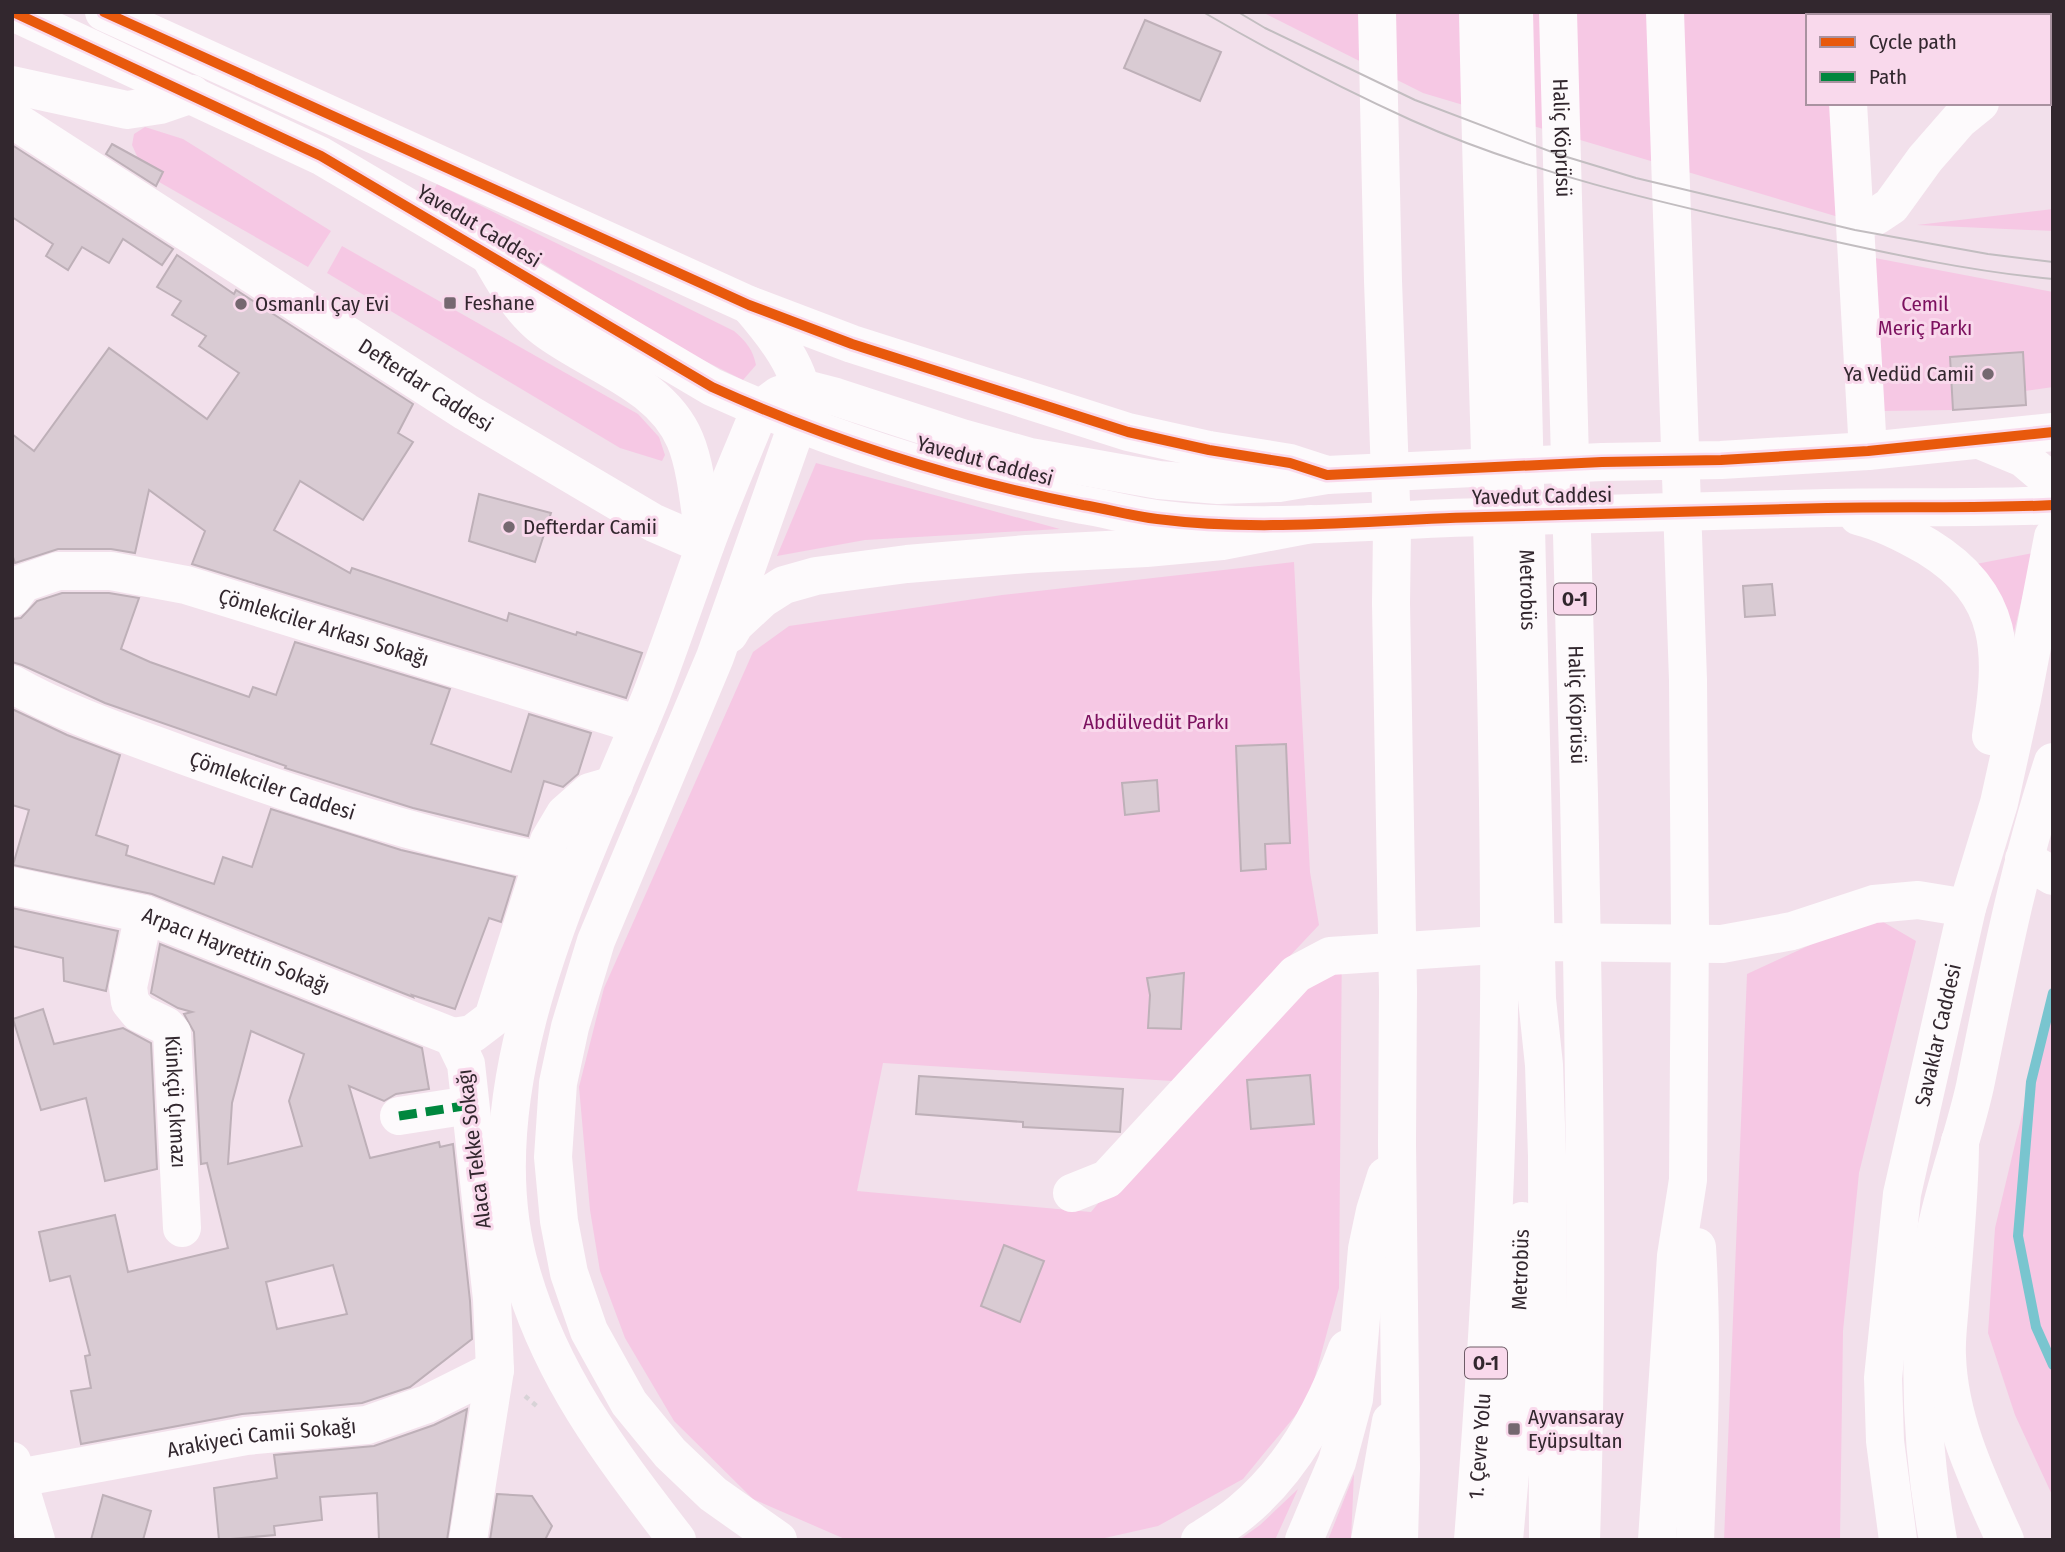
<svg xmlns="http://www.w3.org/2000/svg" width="2065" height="1552" font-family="'Fira Sans Condensed',sans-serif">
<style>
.green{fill:#f6c8e4}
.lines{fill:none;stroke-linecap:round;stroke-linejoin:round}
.stream{stroke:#79c5cf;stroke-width:10}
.building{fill:#d9cbd3;stroke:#beb0b8;stroke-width:2;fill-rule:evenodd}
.path{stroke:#d8d3d7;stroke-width:4.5;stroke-dasharray:5 5;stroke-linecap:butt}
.minor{stroke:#fdfafc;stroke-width:38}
.major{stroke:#fdfafc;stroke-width:38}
.highway{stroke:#fdfafc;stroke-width:38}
.tram{stroke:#c2bdc0;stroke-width:2}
.quiet{stroke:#00873e;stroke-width:9;stroke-dasharray:18 9;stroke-linecap:butt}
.cycleway-casing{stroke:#f9d9ec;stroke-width:15}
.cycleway{stroke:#e8590c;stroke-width:10}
.poi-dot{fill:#756870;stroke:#f9d9ec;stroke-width:2.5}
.labels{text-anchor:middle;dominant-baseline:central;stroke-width:6;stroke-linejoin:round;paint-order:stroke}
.shield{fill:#f9d9ec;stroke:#6e5c67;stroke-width:2}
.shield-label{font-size:19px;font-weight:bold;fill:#32272e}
.street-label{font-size:21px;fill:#32272e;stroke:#f9d9ec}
.poi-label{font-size:21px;fill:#32272e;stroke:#f9d9ec;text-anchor:start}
.park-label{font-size:21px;fill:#7c115f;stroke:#f9d9ec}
</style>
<rect width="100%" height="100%" fill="#f2e0eb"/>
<!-- green -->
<g class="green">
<polygon points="1262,12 1830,12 1830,16 1808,16 1808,103 1837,103 1852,221 1423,93"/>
<polygon points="145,127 183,139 331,231 308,267 145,174 132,145 134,134"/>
<path d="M437 184 734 331C746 341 753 350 756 365L743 380 687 352 431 195Z"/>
<polygon points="2053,209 2053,231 1917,225"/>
<polygon points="342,246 638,414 659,437 665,455 662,461 620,448 327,273"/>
<polygon points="1875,258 2053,292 2053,387 2025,391 2022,352 1950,357 1953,410 1883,411"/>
<polygon points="816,463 1060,529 865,540 777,556"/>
<polygon points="2033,553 2013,636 1976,564"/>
<polygon points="1294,562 1310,872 1319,925 1172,1081 883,1063 857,1191 1091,1212 1138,1155 1342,936 1339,1288 1309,1399 1243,1479 1158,1526 1096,1540 847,1540 753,1499 674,1421 625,1338 600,1271 590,1210 579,1087 604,988 753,652 789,626 1002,595"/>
<polygon points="1873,916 1916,941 1859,1173 1843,1331 1840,1540 1724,1540 1747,974"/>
<polygon points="2053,984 2053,1497 2015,1415 1988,1333 1995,1228"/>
<polygon points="1354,1474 1351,1540 1328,1540"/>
<polygon points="1298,1489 1275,1540 1239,1540 1260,1525"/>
</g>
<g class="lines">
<!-- stream -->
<polyline class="stream" points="2053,993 2031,1082 2018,1236 2036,1327 2053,1365"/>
</g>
<!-- building -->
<g class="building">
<polygon points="1145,20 1221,52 1200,101 1124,68"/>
<polygon points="112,144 163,172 156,186 106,154"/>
<polygon points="12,145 173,249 162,265 123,239 109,263 82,247 68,270 46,256 53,244 12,217"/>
<polygon points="177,255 234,294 236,290 413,404 398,433 413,442 363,520 300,481 274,530 350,573 352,568 507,621 509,613 576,635 577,632 642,653 626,698 192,564 205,531 149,490 135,553 111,549 58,549 15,563 12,554 12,434 34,451 109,348 207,419 239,373 199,346 206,336 172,315 181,301 157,287"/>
<polygon points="2023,352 2026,405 1953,410 1950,357"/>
<polygon points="479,494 551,513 535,562 469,541"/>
<polygon points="1772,584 1775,615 1745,617 1743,586"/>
<polygon points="62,593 109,593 139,598 121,649 150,662 249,697 253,687 276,695 295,642 450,689 431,744 511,772 529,714 591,733 578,774 563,787 544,781 528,836 413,808 285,768 286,766 105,703 22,665 12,662 12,619 21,618 37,601"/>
<polygon points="12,709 67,735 120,755 96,835 128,846 126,855 214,884 223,857 252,867 271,809 401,850 515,877 501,922 489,918 455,1009 412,995 413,997 152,894 13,865 29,810 12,805"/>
<polygon points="1286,744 1290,843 1265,844 1266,869 1241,871 1236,746"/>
<polygon points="1157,780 1159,811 1125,815 1122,783"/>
<polygon points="12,908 118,931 106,991 64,981 63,958 12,946"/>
<path d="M160 944 422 1048 429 1089 396 1094 384 1101 349 1086 370 1158 439 1142 440 1147 453 1144 470 1301 472 1339 410 1387 362 1403 242 1414 81 1444 71 1391 91 1388 85 1356 90 1355 70 1276 50 1281 39 1232 115 1215 128 1272 228 1248 207 1163 201 1164 194 1032 184 1014 192 1012 178 1008 151 993ZM251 1031 304 1054 289 1101 302 1146 228 1164 232 1103ZM333 1265 347 1314 277 1329 266 1282Z"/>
<polygon points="1184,973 1181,1029 1148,1028 1150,995 1147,978"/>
<polygon points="43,1009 54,1044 123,1028 151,1043 157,1169 105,1181 86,1098 41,1110 13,1019"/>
<polygon points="1310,1075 1314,1124 1251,1129 1247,1080"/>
<polygon points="919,1076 1123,1089 1120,1132 1023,1127 1023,1122 916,1114"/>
<polygon points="1004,1245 1044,1261 1020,1322 981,1306"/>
<polygon points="467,1409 447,1540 379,1540 377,1493 320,1497 322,1520 274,1526 275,1535 219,1540 214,1488 277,1478 274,1455 374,1446 434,1425"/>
<polygon points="497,1494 532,1496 552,1526 545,1540 490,1540"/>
<polygon points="103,1495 151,1511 143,1540 91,1540"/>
</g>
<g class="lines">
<!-- path -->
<polyline class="path" points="525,1396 540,1409"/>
<!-- minor -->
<g class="minor">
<path id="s1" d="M1514 12 1537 999 1544 1065 1547 1156 1548 1540"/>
<polyline points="1843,12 1843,16"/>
<polyline points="12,85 127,110 160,105 192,94"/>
<polyline points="1848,103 1868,451"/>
<path id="s2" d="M12 119 466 412 654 523 705 545"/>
<polyline points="1855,219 1876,216 1891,206 1925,159 1959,120 1980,103"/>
<path id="s3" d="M12 598 23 583 58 571H111L186 585 639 725"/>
<path id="s4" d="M12 684C67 715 126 734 185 756 301 798 421 838 543 861"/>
<polyline points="2024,859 2053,876"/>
<path id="s5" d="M12 886 144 914 453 1037"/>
<path id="s6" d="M144 914 128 987 130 1002 139 1013 166 1026 172 1033 182 1228"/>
<polyline points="399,1116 470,1105"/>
<polyline points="1072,1193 1107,1179 1296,974 1330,956 1542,942 1722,944 1792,931 1874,904 1918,900 1967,908"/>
<polyline points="12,1461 36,1540"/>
<path id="s7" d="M18 1478 246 1436 367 1425 427 1404 495 1370"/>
<polyline points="468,1540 495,1370 492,1299 466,1064 453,1037 472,1034 493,1018 549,841 565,814 590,792 614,785"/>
<polyline points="1370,1540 1391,1421"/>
<path id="s8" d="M1504 1540 1516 1408 1522 1221"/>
</g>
<!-- major -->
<g class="major">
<path d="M13 12 321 156 712 387C831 441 956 480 1083 505 1108 509 1132 516 1157 519 1266 533 1376 519 1485 517 1599 515 1713 510 1827 508 1902 506 1977 509 2053 505"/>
<polyline points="104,12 749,305 852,344 1128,432 1209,450 1290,463 1327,475 1602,462 1721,460 1868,451 2053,432"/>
<polyline points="1982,441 2023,458 2053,483"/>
<path d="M1858 516C1882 522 1906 534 1928 547 2006 595 2004 653 1991 736"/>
<path id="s9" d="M1898 1540 1885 1441 1883 1378 1902 1194 1967 908 1999 803 2022 699 2053 537"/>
<path d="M1938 1540C1920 1440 1916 1335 1935 1235 1945 1184 1964 1136 1975 1086 1997 978 2018 868 2053 762"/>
</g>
<!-- highway -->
<g class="highway">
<polyline points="1377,12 1383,281 1392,530 1391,603 1398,990 1397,1144 1401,1468 1399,1540"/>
<path id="s10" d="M1558 12C1566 273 1573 534 1579 795 1584 1043 1589 1292 1581 1540"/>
<path d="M488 253C504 281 519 309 545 329 591 364 661 383 685 440 697 468 700 514 705 545"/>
<path d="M749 305C773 333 804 370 803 408L715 657 596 941 570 1027 558 1083 553 1157 559 1221 569 1273 589 1331 629 1403 670 1453 713 1494 778 1540"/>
<polyline points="729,634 735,624 762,599 784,585 816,576 907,564 1027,554 1146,548 1222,541 1311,524"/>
<path d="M1960 1141C1960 1195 1954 1248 1950 1302 1949 1320 1946 1338 1947 1356 1949 1421 1979 1482 2005 1540"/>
<path d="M677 1540C611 1454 551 1377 521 1271 466 1084 582 866 651 696 670 646 687 596 705 546 722 499 742 454 760 409L779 395 801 388 836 397 962 438 1030 457 1159 480 1218 485 1279 483 1327 475"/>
<path d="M1200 1540C1214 1531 1228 1523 1241 1512 1291 1471 1325 1409 1347 1349"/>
<polyline points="1304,1540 1337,1462 1354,1399 1367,1249 1375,1211 1386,1176"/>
<path id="s11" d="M1473 1540C1489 1333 1501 1126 1499 918 1498 616 1484 314 1478 12"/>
<polyline points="1657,1540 1676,1256 1688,1180 1690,930 1688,680 1665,12"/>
<path d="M1695 1540C1699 1442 1703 1345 1697 1247"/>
</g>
<!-- tram -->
<g class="tram">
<path d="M1203 12C1270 51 1340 88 1411 120 1531 174 1663 203 1792 232 1878 251 1965 271 2053 279"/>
<polyline points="1238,12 1265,28 1415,100 1557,154 1636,178 1855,230 1988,254 2053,262"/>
</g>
<!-- quiet -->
<polyline class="quiet" points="399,1116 470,1105"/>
<defs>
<g id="cycleway">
<path d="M13 12 321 156 712 387C831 441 956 480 1083 505 1108 509 1132 516 1157 519 1266 533 1376 519 1485 517 1599 515 1713 510 1827 508 1902 506 1977 509 2053 505"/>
<polyline points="104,12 749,305 852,344 1128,432 1209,450 1290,463 1327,475 1602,462 1721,460 1868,451 2053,432"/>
</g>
</defs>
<!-- cycleway casing -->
<use href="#cycleway" class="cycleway-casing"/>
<!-- cycleway -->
<use href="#cycleway" class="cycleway"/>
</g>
<!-- markers -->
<g class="poi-dot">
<rect x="443" y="296" width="14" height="14" rx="3.5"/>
<circle cx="241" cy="304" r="7"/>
<circle cx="1988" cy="374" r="7"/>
<circle cx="509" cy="527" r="7"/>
<rect x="1507" y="1422" width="14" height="14" rx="3.5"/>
</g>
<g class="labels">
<!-- shield labels -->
<g class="shield">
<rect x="1554" y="583.5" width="42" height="31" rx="5"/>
<rect x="1465" y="1347.5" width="42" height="31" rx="5"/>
</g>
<g class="shield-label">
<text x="1575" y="599">O-1</text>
<text x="1486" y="1363">O-1</text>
</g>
<!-- street labels -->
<g class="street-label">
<text stroke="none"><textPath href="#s10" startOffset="126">Haliç Köprüsü</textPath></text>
<text transform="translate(479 226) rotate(31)">Yavedut Caddesi</text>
<text stroke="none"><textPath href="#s2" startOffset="492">Defterdar Caddesi</textPath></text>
<text transform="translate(985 461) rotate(15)">Yavedut Caddesi</text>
<text transform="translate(1542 496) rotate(-1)">Yavedut Caddesi</text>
<text stroke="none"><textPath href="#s1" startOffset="578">Metrobüs</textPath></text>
<text stroke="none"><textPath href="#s3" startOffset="329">Çömlekciler Arkası Sokağı</textPath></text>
<text stroke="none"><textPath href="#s10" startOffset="693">Haliç Köprüsü</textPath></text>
<text stroke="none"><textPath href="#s4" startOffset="280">Çömlekciler Caddesi</textPath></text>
<text stroke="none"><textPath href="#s5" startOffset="234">Arpacı Hayrettin Sokağı</textPath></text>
<text stroke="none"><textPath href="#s9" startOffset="511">Savaklar Caddesi</textPath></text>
<text stroke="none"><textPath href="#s6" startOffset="212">Künkçü Çıkmazı</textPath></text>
<text transform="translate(474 1149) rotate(-97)">Alaca Tekke Sokağı</text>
<text stroke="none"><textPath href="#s8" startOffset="271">Metrobüs</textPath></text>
<text stroke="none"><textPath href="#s7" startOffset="247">Arakiyeci Camii Sokağı</textPath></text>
<text stroke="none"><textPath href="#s11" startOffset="94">1. Çevre Yolu</textPath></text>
</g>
<!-- poi labels -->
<g class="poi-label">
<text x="464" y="303">Feshane</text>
<text x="255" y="304">Osmanlı Çay Evi</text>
<text x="1974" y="374" text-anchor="end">Ya Vedüd Camii</text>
<text x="523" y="527">Defterdar Camii</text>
<text x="1528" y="1417">Ayvansaray<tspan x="1528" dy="24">Eyüpsultan</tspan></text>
</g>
<!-- park labels -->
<g class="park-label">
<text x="1925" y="304">Cemil<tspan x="1925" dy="24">Meriç Parkı</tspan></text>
<text x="1156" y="722">Abdülvedüt Parkı</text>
</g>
</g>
<!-- border -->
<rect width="2065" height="1552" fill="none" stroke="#32272e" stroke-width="28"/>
<!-- legend -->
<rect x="1806" y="14" width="245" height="91" fill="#f9d9ec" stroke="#a992a0" stroke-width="2"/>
<rect x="1820" y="37" width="35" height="10" fill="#e8590c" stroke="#a992a0" stroke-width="2"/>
<text x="1869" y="49" font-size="21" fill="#32272e">Cycle path</text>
<rect x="1820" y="72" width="35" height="10" fill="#00873e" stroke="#a992a0" stroke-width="2"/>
<text x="1869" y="84" font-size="21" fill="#32272e">Path</text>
</svg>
